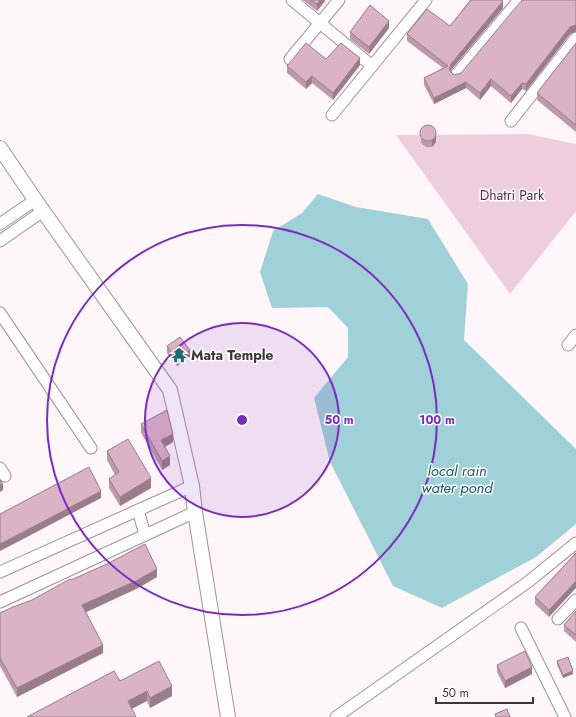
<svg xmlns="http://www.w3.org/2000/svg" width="576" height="717" font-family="Jost,sans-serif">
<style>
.green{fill:#eecddd}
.water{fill:#a0d1d9}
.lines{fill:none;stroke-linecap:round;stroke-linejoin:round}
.minor-casing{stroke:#a5909a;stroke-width:13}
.tertiary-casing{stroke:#a5909a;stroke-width:16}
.minor{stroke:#fff;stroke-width:11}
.tertiary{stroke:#fff;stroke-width:14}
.wall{fill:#bc9aaa}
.shaded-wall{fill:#997d8b}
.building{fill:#dbb3c6;stroke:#997d8b}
.ring{fill:none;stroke:#7b2cbf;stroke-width:2}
.labels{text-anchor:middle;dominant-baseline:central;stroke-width:3;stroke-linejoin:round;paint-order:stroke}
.park-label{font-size:14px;fill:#5c2a45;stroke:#fff}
.poi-label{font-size:14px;font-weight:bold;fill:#3f363a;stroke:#fff;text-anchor:start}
.water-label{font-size:15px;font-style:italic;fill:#1a5c65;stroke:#fff}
.centre{fill:#7b2cbf;stroke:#fff;stroke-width:2}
.ring-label{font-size:12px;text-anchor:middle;font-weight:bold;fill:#7b2cbf;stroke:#fff;stroke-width:3;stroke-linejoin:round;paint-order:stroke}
</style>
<rect width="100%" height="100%" fill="#fff6fa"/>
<!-- green -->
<polygon class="green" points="528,134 576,144 576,211 510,294 396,135"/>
<!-- water -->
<polygon class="water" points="318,194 356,207 428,219 468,284 464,340 576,449 576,524 536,557 442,608 393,586 330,462 314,398 348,357 348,328 328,307 272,308 260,272 273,231 302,213"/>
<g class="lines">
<defs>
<g id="minor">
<polyline points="292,0 372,66"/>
<polyline points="290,59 339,0"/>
<polyline points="456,75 519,0"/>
<polyline points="332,115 426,0"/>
<polyline points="511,121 576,38"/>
<polyline points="0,224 35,200"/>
<polyline points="0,241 43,211"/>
<polyline points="0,313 91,448"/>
<polyline points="568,345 576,335"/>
<polyline points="0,468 5,476"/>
<polyline points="138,510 145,535"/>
<polyline points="0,572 192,486"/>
<polyline points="0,602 195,512"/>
<polyline points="558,619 576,600"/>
<polyline points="521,628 565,717"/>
<polyline points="336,717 528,582 576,543"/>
</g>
<polyline id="tertiary" points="0,148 38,204 170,390 192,486 195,512 228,717"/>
</defs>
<!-- minor casing -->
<use href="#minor" class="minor-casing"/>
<!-- tertiary casing -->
<use href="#tertiary" class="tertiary-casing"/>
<!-- minor -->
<use href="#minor" class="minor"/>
<!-- tertiary -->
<use href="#tertiary" class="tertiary"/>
</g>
<!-- wall -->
<g class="wall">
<polygon points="303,0 325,0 325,1 317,11"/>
<polygon points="470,0 503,0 503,8 451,70 450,71 454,75 461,73 576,0 576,32 570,34 526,91 522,89 511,103 491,86 480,100 466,88 434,104 424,85 424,78 443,68 407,41 407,34 450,26"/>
<polygon points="389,28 369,54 350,39 350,32"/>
<polygon points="576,43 576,132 537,100 537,93"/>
<polygon points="326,59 360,65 333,100 312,83 306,89 287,73 287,66"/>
<polygon points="421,130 436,142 432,147 426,147 421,143"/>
<polygon points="167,346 190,357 177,366 167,353"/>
<polygon points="141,424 173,442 165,447 170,465 162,470 141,433"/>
<polygon points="107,451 151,488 120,506 109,488 109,479 115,475 107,460"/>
<polygon points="576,553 549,617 535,604 535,597"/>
<polygon points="157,577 138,588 86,612 103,653 17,697 0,666 0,613 32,600 71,580"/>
<polygon points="576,611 576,642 564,631 564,625"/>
<polygon points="557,661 573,674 563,678 557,665"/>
<polygon points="497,665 532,674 505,688 497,672"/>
<polygon points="120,681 172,696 150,708 147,701 27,717"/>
</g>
<!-- shaded-wall -->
<g class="shaded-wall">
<polygon points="320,0 325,0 325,1 317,11 317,4"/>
<polygon points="503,1 503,8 451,70 449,77 449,70 451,64"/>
<polygon points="389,21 389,28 369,54 369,47"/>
<polygon points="576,25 576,32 570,34 526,91 526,84 570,27"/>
<polygon points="360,58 360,65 333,100 333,93"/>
<polygon points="312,76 312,83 306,89 306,82"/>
<polygon points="491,79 491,86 480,100 480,93"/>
<polygon points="466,82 466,88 434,104 434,98"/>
<polygon points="522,83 522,89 511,103 511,96"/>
<polygon points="436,135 436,142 432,147 432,140"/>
<polygon points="190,350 190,357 177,366 177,359"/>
<polygon points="173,434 173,442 161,449 161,440"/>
<polygon points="170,456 170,465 162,470 162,461"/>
<polygon points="151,478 151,488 120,506 120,497"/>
<polygon points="3,484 3,490 0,492 0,485"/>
<polygon points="101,491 101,498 27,537 0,551 0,544 27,530"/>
<polygon points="157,569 157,577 138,588 82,614 82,605"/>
<polygon points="576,581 576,588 549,617 549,610"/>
<polygon points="103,645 103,653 17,697 17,688"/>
<polygon points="532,667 532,674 505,688 505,681"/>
<polygon points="573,671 573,674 563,678 563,675"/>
<polygon points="172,686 172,696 150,708 150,698"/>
<polygon points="147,691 147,701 128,711 128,701"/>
</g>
<!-- building -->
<g class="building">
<polygon points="311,0 320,0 317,4"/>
<polygon points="471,0 502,0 503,1 451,64 449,70 454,75 461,73 522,0 576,0 576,25 570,27 526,84 522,83 511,96 491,79 480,93 466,82 434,98 424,78 448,66 407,34 427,9 450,26"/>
<polygon points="370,5 389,21 369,47 350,32"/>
<polygon points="306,43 326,59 341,43 360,58 333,93 312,76 306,82 287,66"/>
<polygon points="576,43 576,125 537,93"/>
<circle cx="428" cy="133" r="8"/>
<polygon points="180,337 190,350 177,359 167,346"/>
<polygon points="167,410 173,434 161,440 170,456 162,461 141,424"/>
<polygon points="128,439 151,478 120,497 109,479 119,472 107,451"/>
<polygon points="89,467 101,491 27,530 0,544 0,514"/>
<polygon points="0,480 3,484 0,485"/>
<polygon points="145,544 157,569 138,580 82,605 103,645 17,688 0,658 0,613 13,607 32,600 70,579 71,580 107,564"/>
<polygon points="576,553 576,581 549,610 535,597"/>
<polygon points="576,611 576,635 564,625"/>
<polygon points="525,651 532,667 505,681 497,665"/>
<polygon points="568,657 573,671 563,675 557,661"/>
<polygon points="159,661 172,686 150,698 147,691 128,701 136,717 27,717 114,671 120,681"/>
<polygon points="507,709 510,717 496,717 495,714"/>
</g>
<!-- distance rings -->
<circle cx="242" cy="420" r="97" fill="#7b2cbf" fill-opacity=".12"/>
<g class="ring">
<circle cx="242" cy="420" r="97"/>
<circle cx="242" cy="420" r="195"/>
</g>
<!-- icons -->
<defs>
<symbol id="temple-bare" viewBox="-9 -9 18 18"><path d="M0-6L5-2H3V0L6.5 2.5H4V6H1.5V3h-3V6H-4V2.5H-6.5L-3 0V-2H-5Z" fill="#1f6974" stroke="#fff" stroke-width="2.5" paint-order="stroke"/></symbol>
</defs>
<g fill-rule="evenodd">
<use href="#temple-bare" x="168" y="344" width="22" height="22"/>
</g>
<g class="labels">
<!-- park labels -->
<g class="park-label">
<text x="512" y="195">Dhatri Park</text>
</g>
<!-- poi labels -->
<g class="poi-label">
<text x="191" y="355">Mata Temple</text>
</g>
<!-- water labels -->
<g class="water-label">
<text x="457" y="471">local rain<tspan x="457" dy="17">water pond</tspan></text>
</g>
</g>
<circle cx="242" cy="420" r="6" class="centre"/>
<g class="ring-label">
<text x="339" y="424">50 m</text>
<text x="437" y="424">100 m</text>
</g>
<!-- scale -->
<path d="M436 697v6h97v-6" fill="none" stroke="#3f363a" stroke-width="2"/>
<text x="442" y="697" font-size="12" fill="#3f363a" stroke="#ffffff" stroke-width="3" paint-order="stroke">50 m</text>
</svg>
